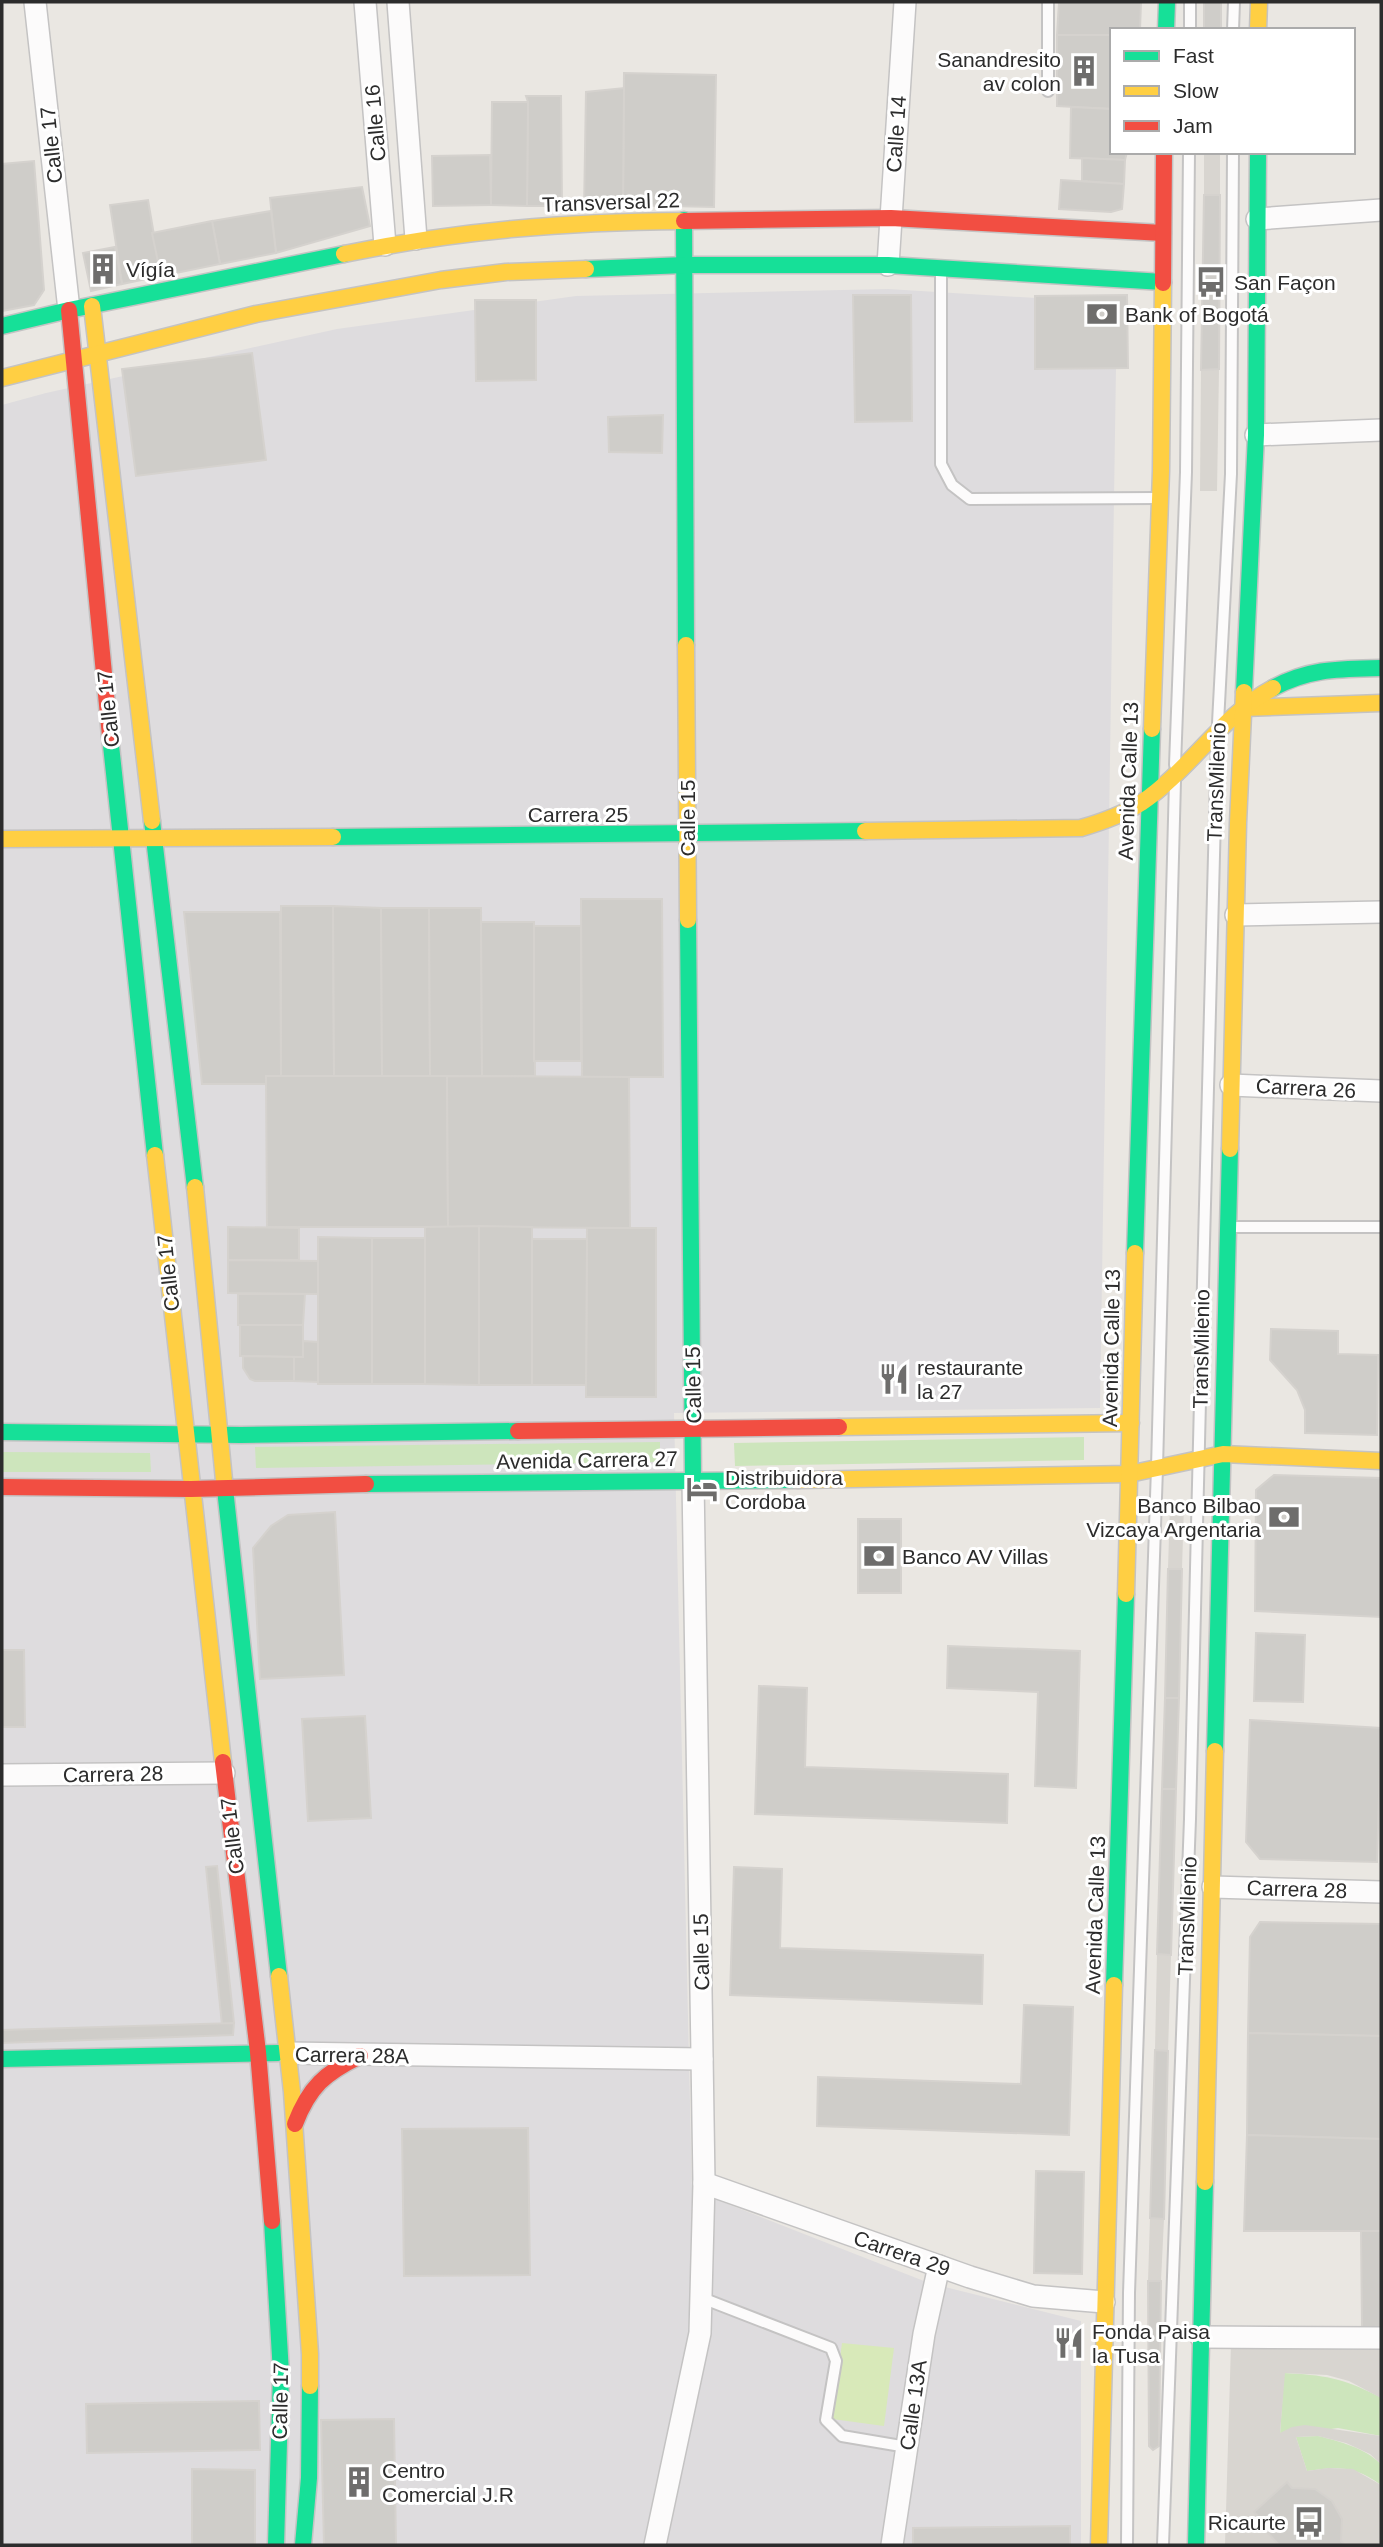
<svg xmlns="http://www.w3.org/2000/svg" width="1383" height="2547" font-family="Arial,sans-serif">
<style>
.industrial{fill:#dedcde}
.green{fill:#cde5bc}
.pitch{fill:#d8e9b9}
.plaza{fill:#d8d5d0}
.building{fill:#cfcdc9;stroke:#d5d2ce;stroke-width:2}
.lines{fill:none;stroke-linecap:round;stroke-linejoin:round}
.lane-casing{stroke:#c4c3c3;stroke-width:14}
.street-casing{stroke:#c4c3c3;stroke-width:24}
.fast-casing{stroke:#c4c3c3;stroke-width:19}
.slow-casing{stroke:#c4c3c3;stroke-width:19}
.jam-casing{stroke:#c4c3c3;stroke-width:19}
.lane{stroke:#fcfbfb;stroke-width:10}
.street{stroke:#fcfbfb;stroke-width:21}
.fast{stroke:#16e098;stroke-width:16}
.slow{stroke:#ffcf43;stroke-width:16}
.jam{stroke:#f24e42;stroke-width:16}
.labels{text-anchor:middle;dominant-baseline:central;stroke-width:6;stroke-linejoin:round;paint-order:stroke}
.poi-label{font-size:21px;fill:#2c2c2c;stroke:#fff;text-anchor:start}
.street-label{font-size:21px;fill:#2c2c2c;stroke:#fff}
</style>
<rect width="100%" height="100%" fill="#eae7e2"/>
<!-- industrial -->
<polygon class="industrial" points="888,289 1117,303 1100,1408 674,1413 692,2190 929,2283 1081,2321 1081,2545 2,2545 2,405 46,393 337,329 576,296"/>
<!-- green -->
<g class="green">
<polygon points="1084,1437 1084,1460 735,1466 734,1443"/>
<polygon points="660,1442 660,1462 256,1468 255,1447"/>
<polygon points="2,1452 150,1453 151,1472 2,1472"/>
<path d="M1284 2373C1324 2375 1342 2378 1378 2396L1381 2398V2436L1338 2428 1280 2436Z"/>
<path d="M1318 2436C1341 2442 1363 2447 1381 2464V2485C1356 2466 1338 2466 1307 2471L1296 2437Z"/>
</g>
<!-- pitch -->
<polygon class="pitch" points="842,2343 894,2348 884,2426 832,2419"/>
<!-- plaza -->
<g class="plaza">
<rect x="1204" y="152" width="16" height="43"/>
<polygon points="1219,369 1217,491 1200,491 1201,370"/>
<polygon points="1170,1504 1184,1504 1182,1569 1168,1569"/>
<polygon points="1157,1954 1171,1955 1168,2051 1155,2050"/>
<polygon points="1150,2218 1164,2219 1161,2281 1148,2281"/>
<polygon points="1231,2344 1381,2346 1381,2398 1349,2381 1327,2375 1285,2373 1280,2433 1292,2427 1305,2425 1381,2436 1381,2464 1370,2454 1346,2443 1318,2436 1296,2437 1307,2471 1328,2468 1353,2469 1381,2485 1381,2545 1345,2545 1341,2541 1342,2519 1332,2501 1315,2489 1292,2488 1287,2482 1254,2512 1257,2515 1254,2518 1279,2545 1225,2545"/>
</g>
<!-- building -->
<g class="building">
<polygon points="1059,2 1141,2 1140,30 1112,30 1112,35 1057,35"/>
<rect x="1204" y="2" width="17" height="28"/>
<polygon points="1057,35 1112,35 1112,109 1057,106"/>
<polygon points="624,73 716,75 714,207 623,205"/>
<polygon points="624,88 623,205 584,210 586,92"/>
<polygon points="526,96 561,96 562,206 527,206 528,102"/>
<polygon points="492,102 528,102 527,206 491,205"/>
<polygon points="1071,107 1112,109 1112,152 1127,152 1125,160 1070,158"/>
<polygon points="490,155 491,205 433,206 432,156"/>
<polygon points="1082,158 1125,160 1124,184 1082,181"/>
<polygon points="34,161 44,290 34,305 2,311 2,164"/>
<polygon points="1061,180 1124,184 1122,209 1111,212 1059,209"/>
<polygon points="362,187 370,226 276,253 270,198"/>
<polygon points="1204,195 1220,195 1219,369 1201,370"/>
<polygon points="148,200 161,276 122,284 110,205"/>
<polygon points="271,211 276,253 220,264 212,221"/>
<polygon points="212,221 220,264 161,276 152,233"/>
<polygon points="115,247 122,284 91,291 83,253"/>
<polygon points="853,295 911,295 912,421 855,422"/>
<polygon points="1127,295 1128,368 1035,369 1035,296"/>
<polygon points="475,300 536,300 536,380 476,381"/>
<polygon points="252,353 266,460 136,476 122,369"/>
<polygon points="663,415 662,453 609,452 608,417"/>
<polygon points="581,899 662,899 663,1077 582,1077"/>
<polygon points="281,906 333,906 334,1076 281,1076"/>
<polygon points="333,906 381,908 382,1076 334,1076"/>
<polygon points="381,908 429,908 430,1076 382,1076"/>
<polygon points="429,908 481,908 482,1076 430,1076"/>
<polygon points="184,912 280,912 281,1076 266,1076 266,1084 202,1084"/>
<polygon points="481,922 534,922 535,1076 482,1076"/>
<rect x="534" y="926" width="47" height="135"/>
<polygon points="266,1076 447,1076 448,1227 267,1227"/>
<polygon points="447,1076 629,1077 630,1228 448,1227"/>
<polygon points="479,1226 479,1385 425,1384 425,1227"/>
<polygon points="479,1226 532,1227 532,1385 479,1385"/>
<polygon points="228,1227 299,1228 299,1260 228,1260"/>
<polygon points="587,1228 656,1228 656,1397 586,1397"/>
<polygon points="318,1237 372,1238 372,1384 318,1384"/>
<rect x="372" y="1238" width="53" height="146"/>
<polygon points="532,1239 587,1239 586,1385 532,1385"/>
<polygon points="228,1260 318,1261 318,1294 228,1293"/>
<polygon points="238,1294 305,1294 303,1325 238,1325"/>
<polygon points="240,1325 303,1325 303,1357 240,1356"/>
<polygon points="1271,1329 1338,1331 1338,1354 1378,1355 1377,1435 1305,1433 1305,1410 1297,1390 1270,1360"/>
<polygon points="303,1341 318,1342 318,1382 294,1381 294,1357 303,1357"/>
<polygon points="243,1356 294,1357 294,1381 255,1381 250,1379 243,1368"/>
<polygon points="1274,1475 1381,1478 1381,1617 1255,1611 1256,1490"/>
<polygon points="335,1512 344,1675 260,1679 253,1548 271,1526 288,1515"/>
<rect x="858" y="1519" width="43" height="74"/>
<polygon points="1168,1569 1182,1569 1179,1698 1165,1698"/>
<polygon points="1256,1633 1305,1635 1303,1702 1254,1701"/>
<polygon points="948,1646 1080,1651 1076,1788 1035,1786 1038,1692 947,1688"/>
<polygon points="2,1650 24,1650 25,1727 2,1727"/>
<polygon points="759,1686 807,1688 805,1767 1008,1774 1007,1823 755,1814"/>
<polygon points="1165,1698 1179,1698 1176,1789 1162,1789"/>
<polygon points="365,1716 371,1818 308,1821 302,1719"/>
<polygon points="1250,1720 1381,1728 1377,1862 1260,1859 1246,1842"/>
<polygon points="1162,1789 1176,1789 1171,1955 1157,1954"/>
<polygon points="217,1866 234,2023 222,2025 206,1867"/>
<polygon points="734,1867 782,1869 780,1948 983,1955 982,2004 730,1995"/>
<polygon points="1260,1922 1381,1924 1381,2036 1248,2033 1250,1937"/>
<polygon points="1024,2005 1073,2007 1069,2135 817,2126 818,2077 1021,2084"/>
<polygon points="234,2023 233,2035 2,2043 2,2030"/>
<polygon points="1248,2033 1381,2036 1381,2139 1247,2135"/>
<polygon points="1155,2050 1168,2051 1164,2219 1150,2218"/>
<polygon points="528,2128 530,2275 404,2276 402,2129"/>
<polygon points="1247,2135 1381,2139 1381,2231 1244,2231"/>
<polygon points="1036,2171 1084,2172 1082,2274 1034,2273"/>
<polygon points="1361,2231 1381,2231 1381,2328 1362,2328"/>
<polygon points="1148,2281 1161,2281 1159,2446 1153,2450 1149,2446"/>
<polygon points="259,2401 260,2450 87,2453 86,2404"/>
<polygon points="394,2419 396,2545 324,2545 321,2420"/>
<polygon points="192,2469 255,2470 255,2545 192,2545"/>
<polygon points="1287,2482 1292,2488 1315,2489 1332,2501 1342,2519 1341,2541 1345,2545 1279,2545 1254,2518 1257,2515 1254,2512"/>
<polygon points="1070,2526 1070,2545 913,2545 913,2528"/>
</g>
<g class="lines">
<defs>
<g id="lane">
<polyline points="1190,30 1190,2"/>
<polyline points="1233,30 1234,2"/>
<polyline points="1048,91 1048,2"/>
<polyline points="941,270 941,464 952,485 970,499 1158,498"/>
<polyline points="1218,723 1231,474 1233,152"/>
<polyline points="1175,765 1186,472 1189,152"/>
<polyline points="1230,1227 1381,1227"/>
<polyline points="702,2298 831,2348 836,2361 826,2420 842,2436 907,2447"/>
<polyline points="1127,2545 1129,2293 1157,1468 1175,781"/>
<path d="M1163 2545C1174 2303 1183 2061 1190 1819 1200 1459 1205 1099 1217 739"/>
</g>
<g id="street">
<polyline points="35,2 69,310"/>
<polyline points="365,2 385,245"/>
<polyline points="398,2 416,239"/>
<polyline points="1257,219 1381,210"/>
<polyline points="888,265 905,2"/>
<polyline points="1256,435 1381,430"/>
<polyline points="1236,915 1381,912"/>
<polyline points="1231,1085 1381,1091"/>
<polyline points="2,1775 224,1773"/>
<polyline points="1213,1887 1381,1892"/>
<polyline points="287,2053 702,2059"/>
<polyline points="704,2183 970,2277 1033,2296 1104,2302"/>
<polyline points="1201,2337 1381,2338"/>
<polyline points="655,2545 700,2333 704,2183 693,1480"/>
<polyline points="892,2545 924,2334 939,2266"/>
</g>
<g id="fast">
<polyline points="1166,30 1167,2"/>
<polyline points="684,220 686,645"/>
<polyline points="586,269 685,265 888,265 1163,282"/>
<polyline points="2,326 69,310 344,254"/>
<path d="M1273 688C1310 668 1340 669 1381 668"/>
<polyline points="1244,692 1256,435 1258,152"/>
<polyline points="110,736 155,1155"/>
<polyline points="152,821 195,1187"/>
<polyline points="333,837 865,831"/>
<polyline points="688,920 693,1480"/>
<polyline points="1135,1253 1152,729"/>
<polyline points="2,1432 241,1435 518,1431"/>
<polyline points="224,1480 279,1976"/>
<polyline points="366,1484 798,1480"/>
<polyline points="1215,1751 1230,1149"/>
<polyline points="1114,1985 1126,1594"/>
<polyline points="2,2059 278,2053"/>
<polyline points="272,2221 281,2373 276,2545"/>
<polyline points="303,2545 309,2478 310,2386"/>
<polyline points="1196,2545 1205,2182"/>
</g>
<g id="slow">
<polyline points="1258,30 1259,2"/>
<path d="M344 254C461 230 566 222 684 221"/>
<polyline points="92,306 152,821"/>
<polyline points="2,378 256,314 441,280 506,272 586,269"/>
<polyline points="686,645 688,920"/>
<polyline points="1243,708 1381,703"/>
<polyline points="1152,729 1161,471 1163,283"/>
<path d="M865 831 1081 828C1102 822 1122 815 1141 803 1190 770 1221 716 1273 688"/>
<polyline points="2,839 333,837"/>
<polyline points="1230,1149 1238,823 1244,692"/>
<polyline points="155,1155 223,1762"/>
<polyline points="195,1187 224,1480"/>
<polyline points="839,1427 1131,1423"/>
<polyline points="798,1480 1129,1474 1223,1454 1381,1461"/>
<polyline points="1126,1594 1135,1253"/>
<polyline points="279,1976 292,2092 310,2354 310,2386"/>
<polyline points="1205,2182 1215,1751"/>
<polyline points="1099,2545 1114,1985"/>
</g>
<g id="jam">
<polyline points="684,221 891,218 1163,233"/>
<polyline points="1163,283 1164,152"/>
<polyline points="69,310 110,736"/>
<polyline points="518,1431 839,1427"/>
<polyline points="2,1487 191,1489 366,1484"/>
<polyline points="223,1762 258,2052 272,2221"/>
<path d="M295 2124C309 2087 325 2073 360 2056"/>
</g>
</defs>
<!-- lane casing -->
<use href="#lane" class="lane-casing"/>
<!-- street casing -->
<use href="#street" class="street-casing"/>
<!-- fast casing -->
<use href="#fast" class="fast-casing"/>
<!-- slow casing -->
<use href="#slow" class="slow-casing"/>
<!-- jam casing -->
<use href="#jam" class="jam-casing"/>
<!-- lane -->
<use href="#lane" class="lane"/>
<!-- street -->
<use href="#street" class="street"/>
<!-- fast -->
<use href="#fast" class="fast"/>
<!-- slow -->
<use href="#slow" class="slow"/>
<!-- jam -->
<use href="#jam" class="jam"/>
</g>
<!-- icons -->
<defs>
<symbol id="building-bare" viewBox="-9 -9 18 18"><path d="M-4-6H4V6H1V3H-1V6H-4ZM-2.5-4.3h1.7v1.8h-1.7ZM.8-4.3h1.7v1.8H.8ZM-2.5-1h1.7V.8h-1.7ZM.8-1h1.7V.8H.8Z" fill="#6e6d6c" stroke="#fff" stroke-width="2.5" paint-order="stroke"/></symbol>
<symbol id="bus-bare" viewBox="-9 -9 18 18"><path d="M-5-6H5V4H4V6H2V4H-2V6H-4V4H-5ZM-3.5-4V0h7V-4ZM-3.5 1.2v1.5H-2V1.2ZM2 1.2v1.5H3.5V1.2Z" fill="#6e6d6c" stroke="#fff" stroke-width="2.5" paint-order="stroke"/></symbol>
<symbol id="bank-bare" viewBox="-9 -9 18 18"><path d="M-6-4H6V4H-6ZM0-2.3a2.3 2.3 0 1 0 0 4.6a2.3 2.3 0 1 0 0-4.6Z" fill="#6e6d6c" stroke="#fff" stroke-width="2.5" paint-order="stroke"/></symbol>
<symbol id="restaurant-bare" viewBox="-9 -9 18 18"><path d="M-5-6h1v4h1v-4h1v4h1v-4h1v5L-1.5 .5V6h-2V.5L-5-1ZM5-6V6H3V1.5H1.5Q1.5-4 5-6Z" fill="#6e6d6c" stroke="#fff" stroke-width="2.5" paint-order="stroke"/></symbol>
<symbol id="hotel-bare" viewBox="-9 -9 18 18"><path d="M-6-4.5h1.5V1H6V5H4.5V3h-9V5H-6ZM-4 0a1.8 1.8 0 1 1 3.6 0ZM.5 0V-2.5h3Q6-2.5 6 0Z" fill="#6e6d6c" stroke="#fff" stroke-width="2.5" paint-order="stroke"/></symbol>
</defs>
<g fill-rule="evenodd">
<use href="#building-bare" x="1062" y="49" width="44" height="44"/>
<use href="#building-bare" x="81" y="247" width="44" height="44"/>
<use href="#bus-bare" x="1189" y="260" width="44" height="44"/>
<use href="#bank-bare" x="1080" y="292" width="44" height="44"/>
<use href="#restaurant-bare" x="872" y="1357" width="44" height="44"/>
<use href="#hotel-bare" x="680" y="1467" width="44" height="44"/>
<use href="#bank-bare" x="1262" y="1495" width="44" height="44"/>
<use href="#bank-bare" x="857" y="1534" width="44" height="44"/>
<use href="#restaurant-bare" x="1047" y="2321" width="44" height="44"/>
<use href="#building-bare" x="337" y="2460" width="44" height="44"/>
<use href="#bus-bare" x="1287" y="2500" width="44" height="44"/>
</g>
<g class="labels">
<!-- poi labels -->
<g class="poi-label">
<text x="1061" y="59" text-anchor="end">Sanandresito<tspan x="1061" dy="24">av colon</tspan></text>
<text x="126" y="269">Vígía</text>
<text x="1234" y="282">San Façon</text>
<text x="1125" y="314">Bank of Bogotá</text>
<text x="917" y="1367">restaurante<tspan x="917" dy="24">la 27</tspan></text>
<text x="725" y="1477">Distribuidora<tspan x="725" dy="24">Cordoba</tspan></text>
<text x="1261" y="1505" text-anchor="end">Banco Bilbao<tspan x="1261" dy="24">Vizcaya Argentaria</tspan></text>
<text x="902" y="1556">Banco AV Villas</text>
<text x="1092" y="2331">Fonda Paisa<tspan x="1092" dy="24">la Tusa</tspan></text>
<text x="382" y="2470">Centro<tspan x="382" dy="24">Comercial J.R</tspan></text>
<text x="1286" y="2522" text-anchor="end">Ricaurte</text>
</g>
<!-- street labels -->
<g class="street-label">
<text transform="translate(375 123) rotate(-95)">Calle 16</text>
<text transform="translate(896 134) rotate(-86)">Calle 14</text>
<text transform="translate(51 145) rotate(-96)">Calle 17</text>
<text transform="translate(611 202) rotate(-2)">Transversal 22</text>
<text transform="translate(108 709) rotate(-96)">Calle 17</text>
<text transform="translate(1128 781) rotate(-88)">Avenida Calle 13</text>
<text transform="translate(1216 782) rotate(-88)">TransMilenio</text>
<text x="578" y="814">Carrera 25</text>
<text transform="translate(687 818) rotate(-90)">Calle 15</text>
<text transform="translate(1306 1088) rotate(3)">Carrera 26</text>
<text transform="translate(168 1273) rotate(-96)">Calle 17</text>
<text transform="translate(1111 1348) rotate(-89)">Avenida Calle 13</text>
<text transform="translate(1201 1349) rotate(-89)">TransMilenio</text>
<text transform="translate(693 1385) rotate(-91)">Calle 15</text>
<text transform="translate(587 1460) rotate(-1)">Avenida Carrera 27</text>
<text transform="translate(113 1774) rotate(-1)">Carrera 28</text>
<text transform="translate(232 1836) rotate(-97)">Calle 17</text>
<text transform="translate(1297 1889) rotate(2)">Carrera 28</text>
<text transform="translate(1095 1915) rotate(-88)">Avenida Calle 13</text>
<text transform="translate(1187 1916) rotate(-88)">TransMilenio</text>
<text transform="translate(701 1952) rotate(-91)">Calle 15</text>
<text transform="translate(352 2055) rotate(1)">Carrera 28A</text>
<text transform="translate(902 2253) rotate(19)">Carrera 29</text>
<text transform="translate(280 2401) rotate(-89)">Calle 17</text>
<text transform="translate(913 2405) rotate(-82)">Calle 13A</text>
</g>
</g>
<!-- border -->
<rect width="1383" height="2547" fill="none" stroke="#2c2c2c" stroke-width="7"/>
<!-- legend -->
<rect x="1110" y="28" width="245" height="126" fill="#ffffff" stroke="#ababab" stroke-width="2"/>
<rect x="1124" y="51" width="35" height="10" fill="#16e098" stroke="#ababab" stroke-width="2"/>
<text x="1173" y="63" font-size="21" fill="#2c2c2c">Fast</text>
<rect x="1124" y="86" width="35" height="10" fill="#ffcf43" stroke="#ababab" stroke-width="2"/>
<text x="1173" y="98" font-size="21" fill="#2c2c2c">Slow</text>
<rect x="1124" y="121" width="35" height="10" fill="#f24e42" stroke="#ababab" stroke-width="2"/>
<text x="1173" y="133" font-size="21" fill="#2c2c2c">Jam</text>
</svg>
